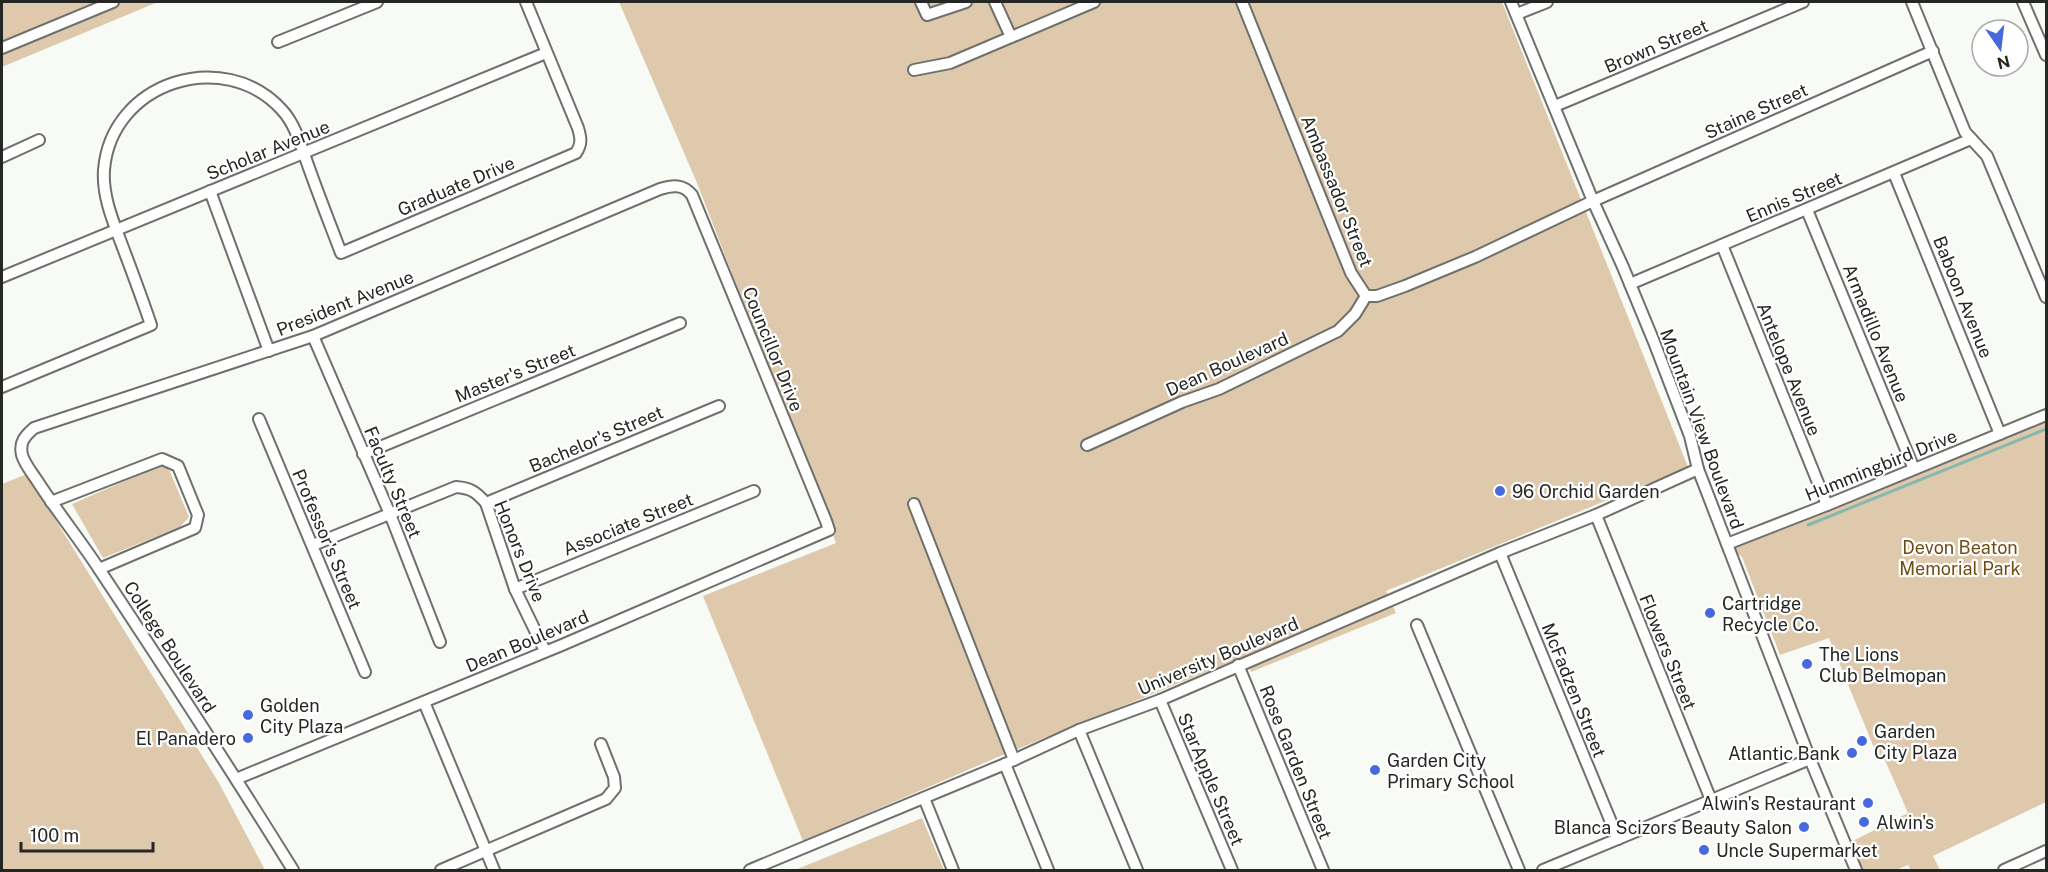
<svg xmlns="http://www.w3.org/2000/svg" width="2048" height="872" font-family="'Public Sans',sans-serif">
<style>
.green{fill:#dfc9ad}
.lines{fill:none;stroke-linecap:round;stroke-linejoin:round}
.stream{stroke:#86b8b0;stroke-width:3}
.minor-casing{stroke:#6e706b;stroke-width:14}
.minor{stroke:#fff;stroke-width:10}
.poi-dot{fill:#466add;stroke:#fff;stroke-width:2}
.labels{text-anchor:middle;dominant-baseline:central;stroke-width:4.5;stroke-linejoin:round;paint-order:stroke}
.street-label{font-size:18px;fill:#252724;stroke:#fff}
.poi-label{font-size:18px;fill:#252724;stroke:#fff;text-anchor:start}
.park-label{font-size:18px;fill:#714d17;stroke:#fff}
</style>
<rect width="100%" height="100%" fill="#f8fbf5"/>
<!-- green -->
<g class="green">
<polygon points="2,2 158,2 2,67"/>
<polygon points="619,2 1502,2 1688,467 1386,591 1396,613 1251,672 1243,657 998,757 803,841 703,596 836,543 697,183"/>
<polygon points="2046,415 2046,802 1933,856 1940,870 1911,870 1908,865 1896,870 1856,870 1845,845 1908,813 1884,758 1877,755 1829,638 1780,655 1742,557 1727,544"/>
<polygon points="157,467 168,467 189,517 180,527 103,558 72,504"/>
<polygon points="27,474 219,783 265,870 2,870 2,484"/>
<polygon points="922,818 944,870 795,870"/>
</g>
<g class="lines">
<!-- stream -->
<polyline class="stream" points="1808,525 2046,429"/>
<defs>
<g id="minor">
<polyline points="921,2 927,15 966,2"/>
<polyline points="995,2 1011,37"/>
<polyline points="1242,2 1351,273 1366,296 1377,296 1405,286 1475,257 1593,201 1933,51"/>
<polyline points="1511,2 1593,201 1623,267 1654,342 1690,436 1698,469 1810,759 1856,870"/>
<polyline points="1912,2 1965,132 1987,156 2046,297"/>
<polyline points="2023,2 2046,55"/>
<polyline points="1517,14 1547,2"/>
<polyline points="278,42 377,2"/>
<polyline points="2,48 113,2"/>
<polyline points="914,70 950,63 1094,2"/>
<polyline points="1555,106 1803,2"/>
<polyline points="2,157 39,140"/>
<polyline points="1894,173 2000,434"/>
<polyline points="210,191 269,351"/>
<polyline points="1807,210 1914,469"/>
<polyline points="1722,245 1827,505"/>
<polyline points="2,277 546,53"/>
<polyline points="1630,284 1971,139"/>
<polyline points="313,336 390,514 440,642"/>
<path d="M2 387 151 325C143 301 134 277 125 253 115 226 102 198 104 170 111 82 224 46 282 110 296 125 302 149 309 168 319 196 330 224 341 253L576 153C582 144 581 138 578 128L526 2"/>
<polyline points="259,419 365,672"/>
<polyline points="1087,445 1182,402 1219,389 1338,331 1355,314 1366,296"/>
<polyline points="363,454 680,323"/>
<polyline points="51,502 162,459 178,466 198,515 195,528 99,569"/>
<polyline points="486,503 719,406"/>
<polyline points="914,504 1014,760"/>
<polyline points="1596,515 1711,800"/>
<polyline points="1727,544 1827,505 2046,415"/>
<path d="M313 545 456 487C471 488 476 492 486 503L515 589 545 651"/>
<polyline points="1500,553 1618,839"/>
<polyline points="515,589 754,491"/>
<polyline points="1417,625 1519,870"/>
<polyline points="1238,665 1323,870"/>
<polyline points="1160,700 1232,870"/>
<polyline points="424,702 494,870"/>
<polyline points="1079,730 1137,870"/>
<polyline points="1005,764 1048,870"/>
<path d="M236 779 562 645 829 530 826 521 692 195C683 184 673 185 660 189L313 336 34 428C25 436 19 442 22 455 25 465 33 474 38 482 58 513 81 541 101 572 166 670 231 770 293 870"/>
<polyline points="924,798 953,870"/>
<polyline points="441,870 606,799 615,788 614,777 601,744"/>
<polyline points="750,870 1005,764 1079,730 1160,700 1500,553 1596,515 1698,469"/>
<polyline points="1543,870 1810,759"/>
<polyline points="2004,870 2046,851"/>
</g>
</defs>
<!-- minor casing -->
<use href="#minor" class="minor-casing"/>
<!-- minor -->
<use href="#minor" class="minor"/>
</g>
<!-- markers -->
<g class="poi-dot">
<circle cx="1500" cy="491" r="6"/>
<circle cx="1710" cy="613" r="6"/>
<circle cx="1807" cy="664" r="6"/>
<circle cx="248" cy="715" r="6"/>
<circle cx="248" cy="738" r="6"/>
<circle cx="1862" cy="741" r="6"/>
<circle cx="1852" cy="753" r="6"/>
<circle cx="1375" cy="770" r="6"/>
<circle cx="1868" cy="803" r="6"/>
<circle cx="1864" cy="822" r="6"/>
<circle cx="1804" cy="827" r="6"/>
<circle cx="1704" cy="850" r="6"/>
</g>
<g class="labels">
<!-- street labels -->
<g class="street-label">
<text transform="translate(1656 46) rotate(-23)">Brown Street</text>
<text transform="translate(1756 111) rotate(-24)">Staine Street</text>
<text transform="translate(268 150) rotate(-22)">Scholar Avenue</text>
<text transform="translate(456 186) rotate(-23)">Graduate Drive</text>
<text transform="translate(1337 191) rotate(68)">Ambassador Street</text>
<text transform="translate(1794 197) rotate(-23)">Ennis Street</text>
<text transform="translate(1963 297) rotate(68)">Baboon Avenue</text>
<text transform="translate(345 303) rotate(-22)">President Avenue</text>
<text transform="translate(1876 333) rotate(68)">Armadillo Avenue</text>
<text transform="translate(773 349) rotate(68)">Councillor Drive</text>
<text transform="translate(1227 364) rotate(-24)">Dean Boulevard</text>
<text transform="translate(1789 369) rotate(68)">Antelope Avenue</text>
<text transform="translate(515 373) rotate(-22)">Master's Street</text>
<text transform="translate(1702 429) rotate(70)">Mountain View Boulevard</text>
<text transform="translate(596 439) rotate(-23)">Bachelor's Street</text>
<text transform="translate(1881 465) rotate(-22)">Hummingbird Drive</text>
<text transform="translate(393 482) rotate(67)">Faculty Street</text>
<text transform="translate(628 524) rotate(-22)">Associate Street</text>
<text transform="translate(327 539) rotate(67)">Professor's Street</text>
<text transform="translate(520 551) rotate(68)">Honors Drive</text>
<text transform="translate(527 641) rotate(-23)">Dean Boulevard</text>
<text transform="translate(170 647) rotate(57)">College Boulevard</text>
<text transform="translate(1668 652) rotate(68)">Flowers Street</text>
<text transform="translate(1218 656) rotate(-23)">University Boulevard</text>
<text transform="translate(1574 690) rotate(68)">McFadzen Street</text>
<text transform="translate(1296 762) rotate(68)">Rose Garden Street</text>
<text transform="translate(1211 779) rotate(67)">StarApple Street</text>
</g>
<!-- poi labels -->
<g class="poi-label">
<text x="1512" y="491">96 Orchid Garden</text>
<text x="1722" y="603">Cartridge<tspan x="1722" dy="21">Recycle Co.</tspan></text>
<text x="1819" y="654">The Lions<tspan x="1819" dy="21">Club Belmopan</tspan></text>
<text x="260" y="705">Golden<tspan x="260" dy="21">City Plaza</tspan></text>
<text x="1874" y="731">Garden<tspan x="1874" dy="21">City Plaza</tspan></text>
<text x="236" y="738" text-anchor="end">El Panadero</text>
<text x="1840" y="753" text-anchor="end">Atlantic Bank</text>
<text x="1387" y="760">Garden City<tspan x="1387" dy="21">Primary School</tspan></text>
<text x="1856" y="803" text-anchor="end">Alwin's Restaurant</text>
<text x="1876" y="822">Alwin's</text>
<text x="1792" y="827" text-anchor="end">Blanca Scizors Beauty Salon</text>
<text x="1716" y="850">Uncle Supermarket</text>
</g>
<!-- park labels -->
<g class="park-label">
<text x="1960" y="547">Devon Beaton<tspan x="1960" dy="21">Memorial Park</tspan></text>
</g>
</g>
<!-- border -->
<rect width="2048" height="872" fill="none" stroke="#252724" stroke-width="6"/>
<!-- north arrow -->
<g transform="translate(2000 48) rotate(166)"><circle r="28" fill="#ffffff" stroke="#a8a9a7" stroke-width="1.5"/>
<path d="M0-4.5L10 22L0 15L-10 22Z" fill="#466add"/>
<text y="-9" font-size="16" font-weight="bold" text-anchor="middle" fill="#252724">N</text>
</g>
<!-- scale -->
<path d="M21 842v9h132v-9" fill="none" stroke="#252724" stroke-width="3"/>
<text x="30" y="842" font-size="18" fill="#252724" stroke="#ffffff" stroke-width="4.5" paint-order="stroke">100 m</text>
</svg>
